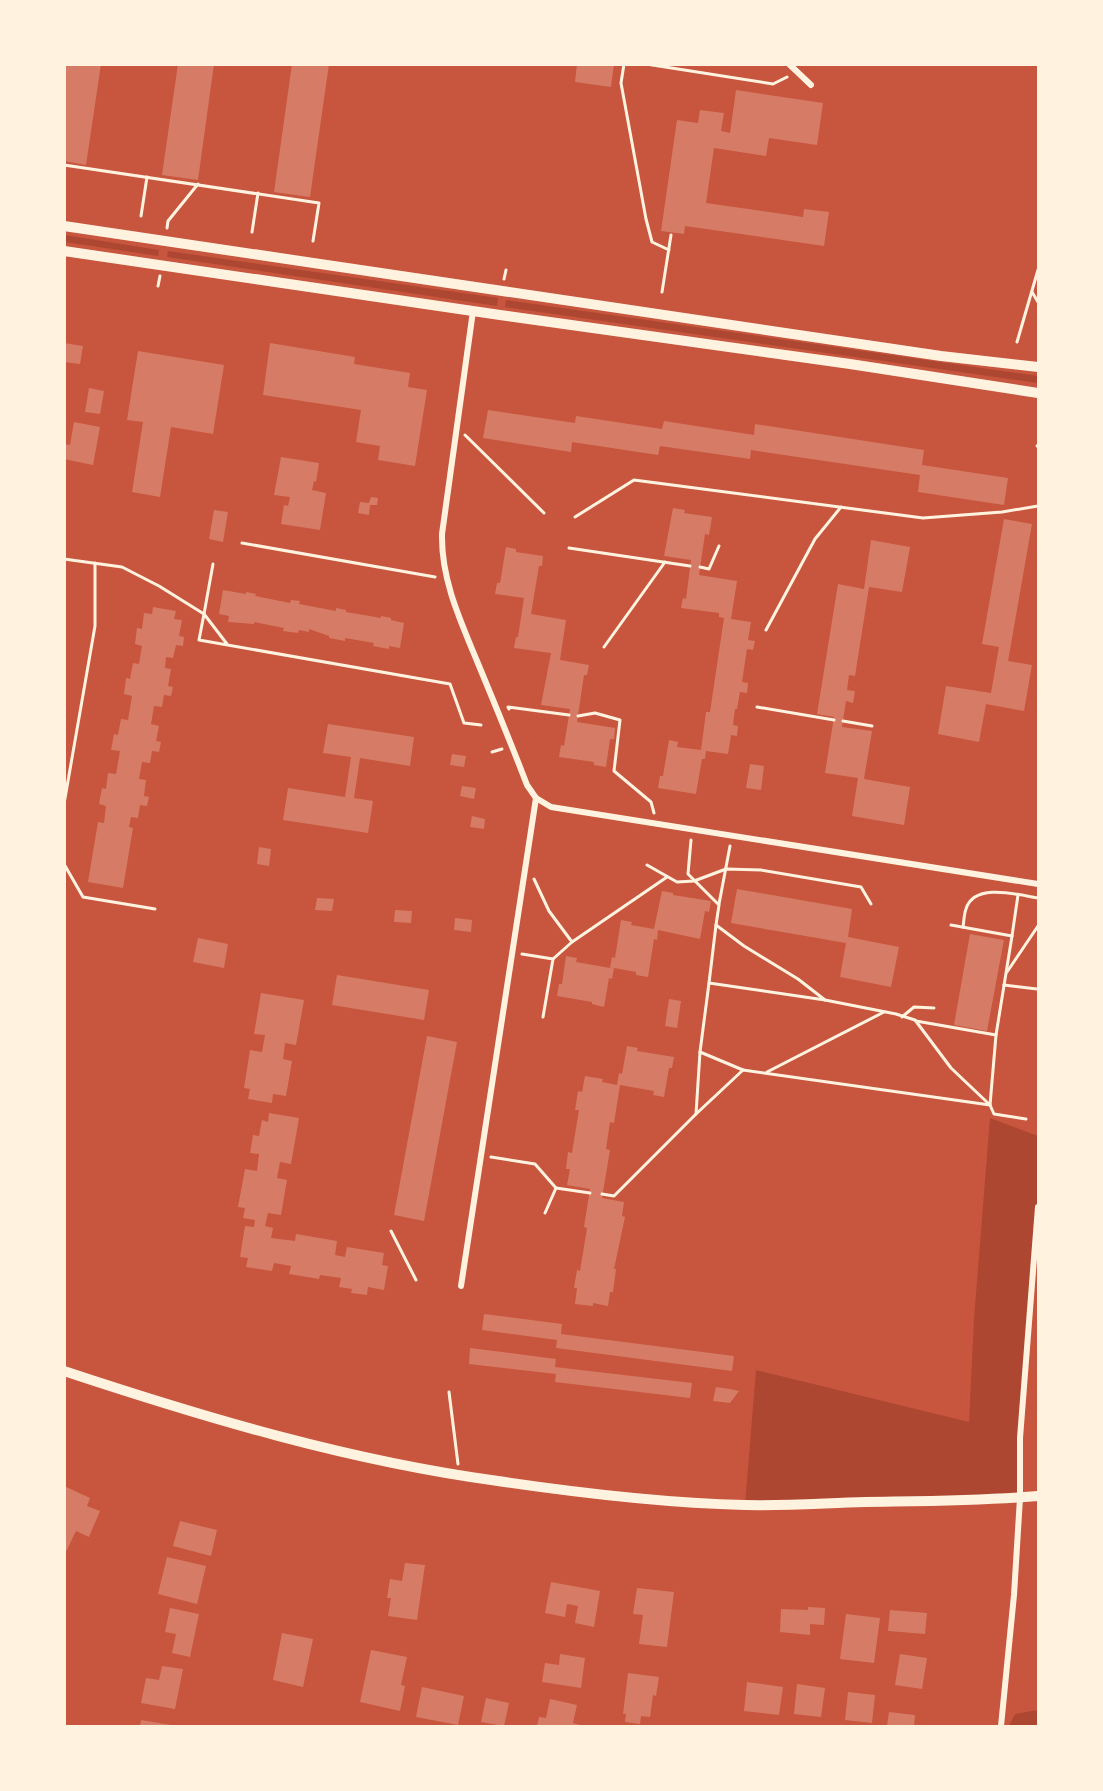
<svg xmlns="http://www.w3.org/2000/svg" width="1103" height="1791" font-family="'Space Grotesk',sans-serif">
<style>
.green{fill:#ae4732}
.building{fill:#d67c66}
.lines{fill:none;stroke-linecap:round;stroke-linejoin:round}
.path{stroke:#fff3e0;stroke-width:3}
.minor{stroke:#fff3e0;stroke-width:6}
.secondary{stroke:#fff3e0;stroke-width:10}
</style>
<rect width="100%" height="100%" fill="#c8553d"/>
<!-- green -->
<g class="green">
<polygon points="65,235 159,250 158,256 65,242"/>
<polygon points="168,251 498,298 497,306 167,257"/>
<polygon points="506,300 1038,376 1038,383 505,307"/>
<polygon points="990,1118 1038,1136 1038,1207 1020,1438 1020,1498 745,1505 756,1370 969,1422 974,1319"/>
<polygon points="1038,1710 1038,1726 1009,1726 1015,1714"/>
</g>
<!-- building -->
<g class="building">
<polygon points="64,64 101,64 86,165 64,161"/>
<polygon points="178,64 214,64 198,180 162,175"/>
<polygon points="292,64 329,64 310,197 274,192"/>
<polygon points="577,64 614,64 611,87 575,82"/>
<polygon points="736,90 823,103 817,145 769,138 766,156 714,148 706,203 803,217 804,209 829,212 824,246 685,226 684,234 661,231 677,120 698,123 700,110 724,113 721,131 730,133"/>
<polygon points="64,343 83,346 80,364 64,362"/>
<polygon points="270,343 355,357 354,364 410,373 408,387 427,390 415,466 378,460 380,446 356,442 361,410 263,395"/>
<polygon points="138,351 224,365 213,434 171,427 160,497 132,492 143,422 127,420"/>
<polygon points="89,388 104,391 100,414 85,412"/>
<polygon points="488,410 575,423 576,416 662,429 664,421 754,435 755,424 924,450 922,465 1008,478 1004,505 918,492 920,475 751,450 750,459 660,446 658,455 572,442 571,452 483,438"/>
<polygon points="74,422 100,427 93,465 64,459 64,444 70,445"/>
<polygon points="281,457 319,463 316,482 314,481 312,490 326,493 320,530 281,524 284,505 288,506 290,497 274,495"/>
<polygon points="371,497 378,498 377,505 370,505 369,515 358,513 360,502 369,503"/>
<polygon points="673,508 685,510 684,513 712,517 709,535 705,534 699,575 737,581 731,619 751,622 748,640 755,641 753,650 747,649 742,682 748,683 747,693 740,692 737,709 735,709 733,725 738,726 737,736 731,735 728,754 706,751 705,759 702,759 696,794 658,788 660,776 663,776 669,740 678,742 677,747 701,750 706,712 710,712 724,618 719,617 719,613 681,608 683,598 686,599 691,560 664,556"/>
<polygon points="214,510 228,512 223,542 209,539"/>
<polygon points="1004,519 1032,524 1008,661 1032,665 1024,711 986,704 979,742 938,734 946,686 991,693 999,647 982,644"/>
<polygon points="871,540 910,547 902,592 869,587 855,676 849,675 847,690 855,691 853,703 846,701 842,727 872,731 864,779 910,787 904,825 852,816 858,778 825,773 834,717 817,714 838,584 864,589"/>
<polygon points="506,547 516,549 516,552 543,556 542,566 539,566 531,614 566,620 560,660 589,665 587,675 584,675 577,722 615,728 614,739 610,739 606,767 594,765 594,762 559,757 561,745 564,746 570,709 541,705 551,653 514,648 516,637 518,637 524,598 495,594 497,583 500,583"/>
<polygon points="223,590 246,594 246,592 256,594 255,596 290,603 291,600 300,601 299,604 336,611 336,608 346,610 346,612 381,618 381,616 391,618 391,620 404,623 400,648 389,646 389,649 373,646 374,643 345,638 345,641 329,638 329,636 309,629 309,632 299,630 298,633 283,631 284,628 254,622 254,624 228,622 229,616 219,614"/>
<polygon points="153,607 176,611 174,619 182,620 179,636 184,637 183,646 176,645 173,658 166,657 165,668 171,669 168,686 173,687 171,696 164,695 162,707 154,706 151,724 159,726 156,741 161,742 159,752 152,751 150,763 142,762 139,779 146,780 144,796 149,797 147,806 140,805 138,818 131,817 129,827 133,828 123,888 88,882 98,822 104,823 106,806 99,804 102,788 106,789 108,773 116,774 120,751 111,750 114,734 118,735 121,719 128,720 132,696 124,694 126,678 130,679 133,663 139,664 142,646 135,644 137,628 142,629 144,613 152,614"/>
<polygon points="328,724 414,737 410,766 360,758 354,798 373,801 368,833 283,820 288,788 345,797 351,757 323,753"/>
<polygon points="452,754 466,756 464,767 450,765"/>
<polygon points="750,764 764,766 761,790 746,788"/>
<polygon points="462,786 476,788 474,799 460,796"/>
<polygon points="472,816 485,819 484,829 470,827"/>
<polygon points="259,847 271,849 269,866 257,864"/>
<polygon points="737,889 852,909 848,937 899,947 891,987 840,977 846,943 731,923"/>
<polygon points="662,891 673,893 673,895 711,901 709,912 705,911 700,939 658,930 657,940 654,939 648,977 636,975 636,972 614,968 612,979 609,978 604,1007 592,1004 592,1002 557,996 559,984 562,984 566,956 577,958 576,962 610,968 612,957 615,958 621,920 632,922 631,925 654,929"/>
<polygon points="317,898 334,899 332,911 315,910"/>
<polygon points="395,910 412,911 411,923 394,922"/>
<polygon points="455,918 472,920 471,932 454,930"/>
<polygon points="970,934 1004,940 987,1031 954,1025"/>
<polygon points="198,938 228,944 224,968 193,962"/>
<polygon points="337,975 429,990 424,1020 332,1005"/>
<polygon points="261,993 304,1000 296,1045 285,1043 283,1059 292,1061 286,1096 273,1094 272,1103 248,1099 250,1089 244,1088 250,1050 262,1052 265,1035 254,1034"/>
<polygon points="669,999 681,1001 677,1028 665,1026"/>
<polygon points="427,1036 457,1042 424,1221 394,1215"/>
<polygon points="627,1046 638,1048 637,1051 674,1057 672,1068 669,1068 664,1097 653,1095 654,1091 620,1085 614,1123 610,1122 606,1149 610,1150 602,1198 624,1202 622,1216 625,1217 614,1269 616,1269 613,1292 610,1292 608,1306 593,1303 593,1306 575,1304 577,1288 574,1288 577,1270 580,1271 587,1228 584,1227 590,1189 567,1185 570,1169 566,1169 568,1152 572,1153 579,1110 575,1110 578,1091 582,1092 585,1076 603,1079 602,1082 617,1085 619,1073 622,1074"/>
<polygon points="269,1113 299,1118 291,1164 280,1162 277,1178 287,1180 281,1215 268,1213 265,1226 273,1228 271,1238 295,1241 296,1234 337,1241 335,1255 345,1257 347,1247 384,1253 382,1265 388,1266 384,1290 368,1287 367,1295 351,1293 352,1289 339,1287 341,1278 320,1275 319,1279 289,1274 291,1266 274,1263 272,1271 246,1267 248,1258 240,1257 245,1226 254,1227 255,1220 243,1218 245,1208 238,1207 245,1169 257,1171 259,1154 250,1153 253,1135 259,1136 262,1120 268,1122"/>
<polygon points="484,1314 562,1324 561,1334 734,1356 732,1371 556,1348 557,1340 482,1330"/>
<polygon points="470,1348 556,1359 555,1367 692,1383 690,1398 555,1382 556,1374 469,1364"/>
<polygon points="716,1387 730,1389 739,1391 730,1403 713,1401"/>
<polygon points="64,1486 90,1498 87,1506 100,1511 89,1537 76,1531 64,1556"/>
<polygon points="180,1521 217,1530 211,1556 173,1546"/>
<polygon points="167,1557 206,1566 197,1604 158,1594"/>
<polygon points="405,1563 425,1565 417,1620 388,1616 391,1598 387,1598 390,1579 402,1581"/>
<polygon points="551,1582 600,1591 594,1627 575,1623 578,1606 567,1604 565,1617 545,1613"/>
<polygon points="637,1588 674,1592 667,1647 639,1644 643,1615 633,1614"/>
<polygon points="808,1607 825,1608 824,1625 810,1624 810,1635 780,1632 781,1609 808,1610"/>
<polygon points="170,1608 199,1614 190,1657 172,1653 176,1634 165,1632"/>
<polygon points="890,1610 927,1613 925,1634 888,1631"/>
<polygon points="846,1614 880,1618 874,1663 840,1659"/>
<polygon points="282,1633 313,1639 303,1687 273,1680"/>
<polygon points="371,1650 407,1657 401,1685 405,1686 400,1711 360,1702"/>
<polygon points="560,1654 585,1658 581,1688 542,1682 545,1663 559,1665"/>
<polygon points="900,1654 927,1658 922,1689 895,1685"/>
<polygon points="162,1666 183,1669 175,1709 141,1703 146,1678 159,1680"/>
<polygon points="628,1673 659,1677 656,1696 653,1695 650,1717 641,1716 640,1724 625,1722 626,1714 623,1714"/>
<polygon points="747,1682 783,1687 779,1715 744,1711"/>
<polygon points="797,1684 825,1688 821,1717 794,1714"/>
<polygon points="422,1687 464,1696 458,1725 416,1717"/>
<polygon points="848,1692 875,1695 872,1723 845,1720"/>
<polygon points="486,1698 509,1703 504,1726 481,1722"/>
<polygon points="550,1699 577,1705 573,1723 583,1726 537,1726 539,1717 546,1718"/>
<polygon points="889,1712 915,1715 914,1726 887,1726"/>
<polygon points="141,1720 171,1725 171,1726 140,1726"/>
</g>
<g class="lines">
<!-- path -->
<g class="path">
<polyline points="624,64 621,83 646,219 652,242 669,250"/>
<polyline points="646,64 773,84 787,77"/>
<polyline points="64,165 319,203 313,241"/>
<polyline points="141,216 147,177"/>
<polyline points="167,228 168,221 198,184"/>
<polyline points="252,232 258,193"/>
<polyline points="504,279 506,270"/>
<polyline points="158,286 160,276"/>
<polyline points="662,292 671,235"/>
<polyline points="1032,292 1038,302"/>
<polyline points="1017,342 1038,270"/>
<polyline points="465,435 544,513"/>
<polyline points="1037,446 1038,445"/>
<polyline points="575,517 634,480 923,518 1002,512 1038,506"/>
<polyline points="242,543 435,577"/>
<polyline points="569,548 690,566"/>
<polyline points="64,559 122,567 159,586 204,614 213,564"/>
<polyline points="700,567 709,569 719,546"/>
<polyline points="766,630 815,539 841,507"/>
<polyline points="227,644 204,614 199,640 450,684 464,723 481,725"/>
<polyline points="604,647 665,562"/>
<polyline points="757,707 834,720"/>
<polyline points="509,709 508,707 569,715"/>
<polyline points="578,716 595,713 620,720 614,771 651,802 654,813"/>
<polyline points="843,721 872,726"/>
<polyline points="492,752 502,749"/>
<polyline points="64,804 95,626 95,563"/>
<polyline points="691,840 688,874 719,905 716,925 744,946 798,979 825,1000 896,1014 915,1020 951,1068 990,1105 994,1114 1026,1119"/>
<polyline points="64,864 83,897 155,909"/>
<polyline points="647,865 677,882 694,881 726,869 761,870 861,887 871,904"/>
<polyline points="534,879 549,911 572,942 553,959"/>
<polyline points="719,904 730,846"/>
<polyline points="716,925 709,983 825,1000"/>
<polyline points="951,925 1012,936 996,1035"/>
<path d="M963 927C964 921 964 914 966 909 974 882 1019 895 1038 898"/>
<polyline points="1012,936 1018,895"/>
<polyline points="572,942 667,877"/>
<polyline points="522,954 553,959 543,1017"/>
<polyline points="1007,972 1038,926"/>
<polyline points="1004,985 1037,989"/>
<polyline points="902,1017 914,1007 934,1008"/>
<polyline points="700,1052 743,1070"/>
<polyline points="767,1072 884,1012"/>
<polyline points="696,1114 743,1070 990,1105 996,1035 916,1021"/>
<polyline points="491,1157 535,1164 556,1188"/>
<polyline points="602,1194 614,1196 696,1114 700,1052 709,983"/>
<polyline points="545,1213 556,1188 590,1193"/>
<polyline points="391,1231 416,1280"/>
<polyline points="449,1392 458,1464"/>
</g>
<!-- minor -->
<g class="minor">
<polyline points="789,64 811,85"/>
<path d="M473 311 442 534C441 579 460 620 477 661 494 702 511 743 527 785L536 798 551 807 1038 884"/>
<polyline points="461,1286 536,798"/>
<polyline points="1001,1726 1014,1595 1020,1498 1020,1438 1038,1207"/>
</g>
<!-- secondary -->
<g class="secondary">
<polyline points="64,226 941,356 1038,367"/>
<polyline points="64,251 500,315 850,364 1038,393"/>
<path d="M64 1371C206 1418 350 1461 498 1481 579 1493 663 1503 745 1505 785 1506 825 1503 865 1502 923 1501 981 1501 1038 1496"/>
</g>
</g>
<!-- border -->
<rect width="1103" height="1791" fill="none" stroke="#fff3e0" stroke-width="132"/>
</svg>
